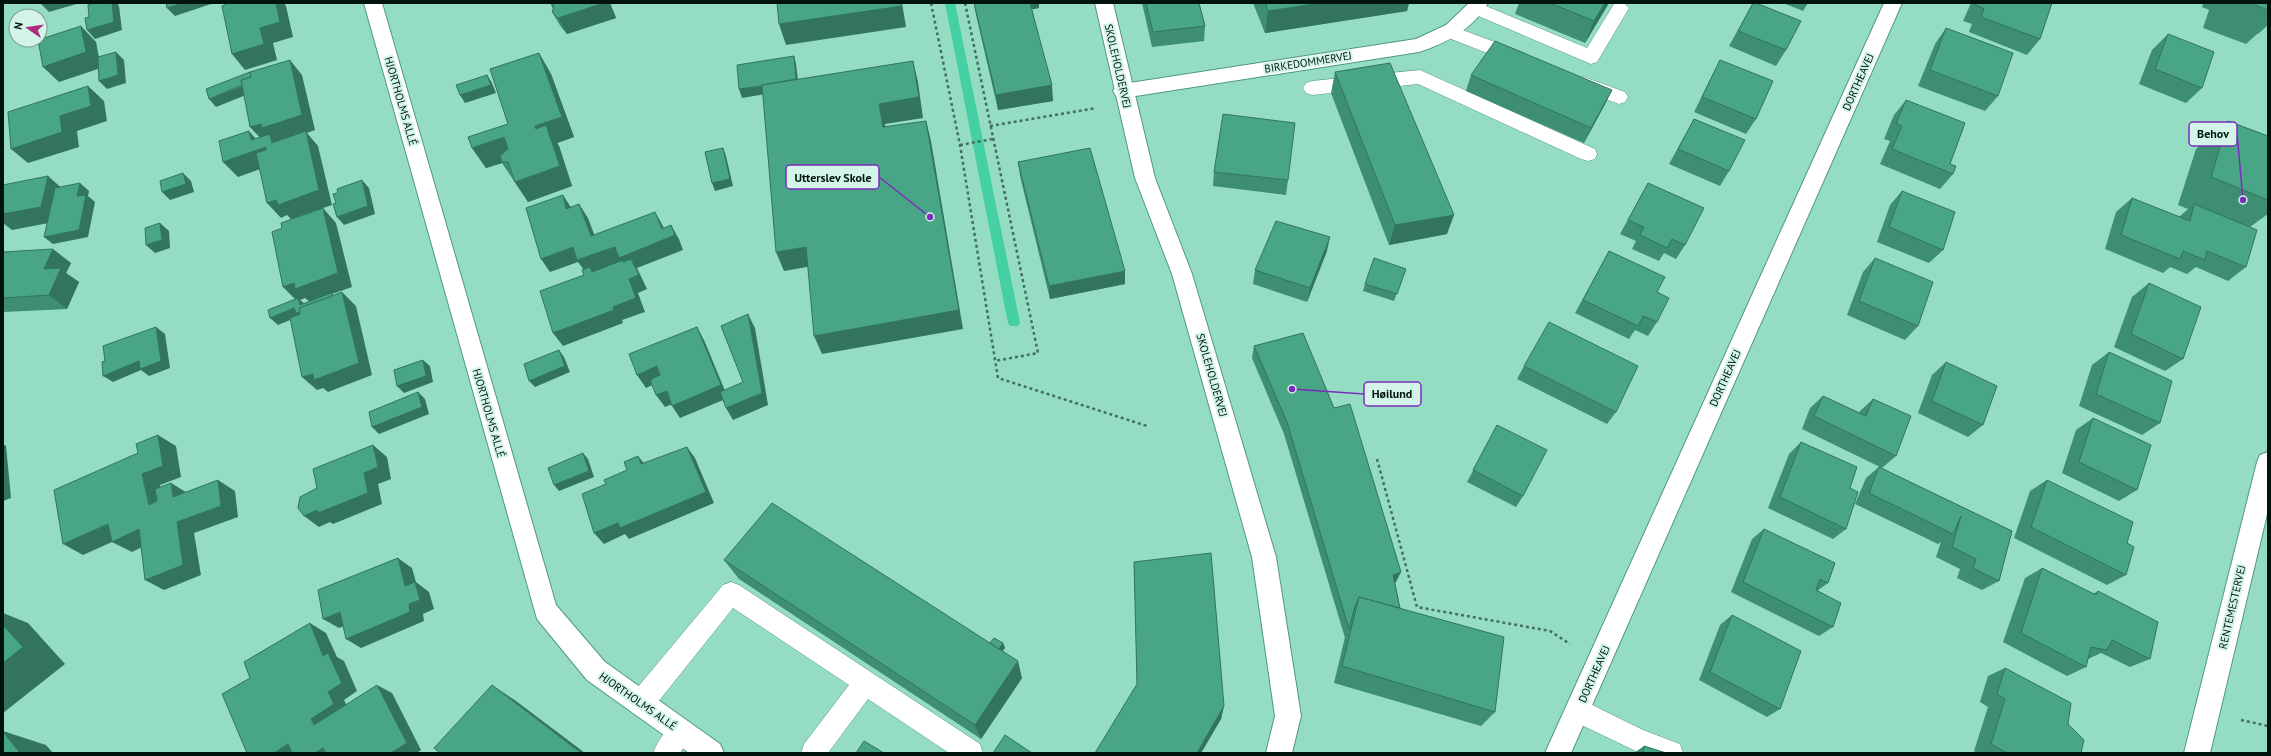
<svg xmlns="http://www.w3.org/2000/svg" width="2271" height="756" font-family="'PT Sans',sans-serif">
<style>
.lines{fill:none;stroke-linecap:round;stroke-linejoin:round}
.stream{fill:#45cfa5;fill-rule:evenodd}
.service-casing{stroke:#51987f;stroke-width:1}
.minor-casing{stroke:#51987f;stroke-width:2}
.tertiary-casing{stroke:#51987f;stroke-width:2}
.path{stroke:#436f5e;stroke-width:2.5;stroke-dasharray:3 3;stroke-linecap:butt}
.service{fill:#fff;fill-rule:evenodd}
.minor{fill:#fff;fill-rule:evenodd}
.tertiary{fill:#fff;fill-rule:evenodd}
.wall{fill:#3e8e73}
.shaded-wall{fill:#32745e;fill-rule:evenodd}
.building{fill:#48a586;stroke:#32745e}
.labels{text-anchor:middle;dominant-baseline:central;stroke-width:4;stroke-linejoin:round;paint-order:stroke}
.street-label{font-size:11px;fill:#00140c;stroke:#d2f5e7}
.leader{fill:none;stroke:#7b2cbf;stroke-width:1.5}
.callout-dot{fill:#7b2cbf;stroke:#d2f5e7;stroke-width:1.5}
.callout{fill:#d2f5e7;stroke:#7b2cbf;stroke-width:1.5}
.callout-label{font-size:12px;text-anchor:middle;font-weight:bold;fill:#00140c}
</style>
<rect width="100%" height="100%" fill="#95ddc2"/>
<g class="lines">
<!-- stream -->
<polygon class="stream" points="945,3 955,3 1020,323 1018,326 1010,326 1008,323"/>
<defs>
<g id="service">
<polygon points="1471,3 1481,4 1587,48 1614,4 1624,3 1629,8 1597,62 1591,64 1469,12 1466,8"/>
<polygon points="1452,26 1524,53 1527,58 1524,63 1518,65 1446,37 1443,32 1446,27"/>
<polygon points="1420,70 1595,149 1597,154 1595,159 1588,161 1581,159 1418,84 1312,95 1306,93 1303,88 1306,83 1312,81"/>
<polygon points="1584,77 1625,92 1628,97 1625,102 1619,104 1578,89 1575,84 1578,79"/>
<polygon points="731,582 739,585 980,744 983,753 949,753 868,699 828,753 801,753 804,744 849,685 733,608 650,712 641,715 632,712 629,703 632,694 723,585"/>
<polygon points="1578,698 1643,730 1680,744 1683,753 1640,753 1569,719 1566,710 1569,701"/>
<path d="M681 720 690 723 693 732 680 753H653C658 740 668 725 681 720Z"/>
</g>
<g id="minor">
<polygon points="364,3 382,3 556,605 605,662 720,744 724,753 689,753 587,680 537,619"/>
<path d="M1469 3H1488C1473 29 1447 43 1419 52L1123 98 1116 96 1113 91 1116 86 1123 84 1416 39 1446 25Z"/>
<polygon points="1884,3 1902,3 1571,753 1545,753"/>
<polygon points="2268,452 2268,510 2210,753 2184,753 2257,462 2260,455"/>
</g>
<polygon id="tertiary" points="1095,3 1113,3 1155,178 1192,274 1276,557 1301,716 1292,753 1266,753 1275,716 1252,557 1172,274 1135,178"/>
</defs>
<!-- service casing -->
<use href="#service" class="service-casing"/>
<!-- minor casing -->
<use href="#minor" class="minor-casing"/>
<!-- tertiary casing -->
<use href="#tertiary" class="tertiary-casing"/>
<!-- path -->
<g class="path">
<polyline points="931,3 960,145 998,378 1147,426"/>
<polyline points="965,3 1038,353 995,361"/>
<polyline points="990,126 1096,108"/>
<polyline points="960,145 993,139"/>
<polyline points="1377,459 1417,607 1550,631 1570,644"/>
<polyline points="2241,720 2268,726"/>
</g>
<!-- service -->
<use href="#service" class="service"/>
<!-- minor -->
<use href="#minor" class="minor"/>
<!-- tertiary -->
<use href="#tertiary" class="tertiary"/>
</g>
<!-- wall -->
<g class="wall">
<polygon points="550,3 610,3 616,18 567,34 561,27 552,12 553,9"/>
<polygon points="974,3 1039,3 1039,8 1032,9 1053,101 998,110 976,15"/>
<polygon points="1142,3 1199,3 1205,26 1204,41 1152,47"/>
<polygon points="1253,3 1409,3 1407,11 1265,33"/>
<polygon points="1519,3 1609,3 1585,43 1515,14"/>
<polygon points="1753,3 1786,50 1776,66 1729,46"/>
<polygon points="1783,3 1808,3 1803,11"/>
<polygon points="1971,3 2052,3 2040,39 2027,55 1969,32 1972,24 1963,21"/>
<polygon points="2203,3 2268,3 2268,25 2258,34 2257,34 2246,44 2203,28 2209,10 2202,7"/>
<polygon points="1946,28 1998,96 1985,111 1918,86 1935,44"/>
<polygon points="2168,34 2202,88 2186,103 2139,84 2152,50"/>
<polygon points="539,53 551,74 574,137 557,143 559,146 572,186 528,202 502,163 486,168 472,148 508,124"/>
<polygon points="1720,60 1756,119 1746,134 1694,112"/>
<polygon points="1335,72 1447,234 1389,245 1331,93"/>
<polygon points="1471,75 1612,90 1604,106 1584,143 1466,91"/>
<polygon points="1906,100 1950,164 1953,174 1940,189 1880,164 1890,141 1884,139 1894,115"/>
<polygon points="1694,119 1729,171 1720,186 1669,164"/>
<polygon points="2228,121 2268,136 2268,214 2250,227 2246,267 2228,281 2196,267 2187,274 2170,267 2163,273 2105,249 2116,212 2132,198 2179,217 2188,209 2178,205 2196,149"/>
<polygon points="1018,162 1125,284 1050,299 1020,176"/>
<polygon points="1214,172 1288,180 1286,195 1213,186"/>
<polygon points="1648,183 1685,245 1676,259 1664,253 1659,261 1632,249 1636,241 1620,234"/>
<polygon points="1902,191 1943,250 1929,263 1877,242 1890,205"/>
<polygon points="1327,251 1307,302 1253,284 1255,270"/>
<polygon points="1609,251 1657,292 1657,322 1648,336 1635,330 1629,339 1575,313"/>
<polygon points="3,252 71,263 66,273 79,282 67,309 3,312"/>
<polygon points="1875,258 1918,326 1905,340 1847,315 1863,272"/>
<polygon points="1406,269 1394,301 1363,291 1365,284"/>
<polygon points="2149,283 2183,359 2165,371 2114,347 2132,297"/>
<polygon points="1254,346 1396,582 1395,583 1400,608 1495,712 1481,726 1334,683 1345,637 1345,638 1284,434 1252,358"/>
<polygon points="2109,352 2160,423 2142,435 2079,406 2092,365"/>
<polygon points="1946,362 1983,425 1968,437 1918,413 1932,375"/>
<polygon points="1524,366 1616,412 1607,424 1517,379"/>
<polygon points="1823,396 1859,413 1860,411 1873,399 1896,456 1882,468 1802,429 1810,408"/>
<polygon points="2093,418 2137,490 2119,501 2062,473 2076,430"/>
<polygon points="1497,425 1523,496 1516,507 1467,482"/>
<polygon points="1801,442 1850,488 1846,529 1833,539 1768,508 1789,454"/>
<polygon points="1879,467 2012,531 1999,581 1982,590 1957,578 1960,569 1936,557 1941,542 1938,544 1855,504 1866,478"/>
<polygon points="2047,480 2127,543 2126,575 2107,585 2014,538 2030,491"/>
<polygon points="1764,529 1828,583 1817,591 1833,627 1819,636 1731,592 1752,539"/>
<polygon points="724,560 990,643 1003,643 1005,648 1002,651 1022,678 981,739 739,579"/>
<polygon points="1134,562 1224,706 1221,719 1201,753 1095,753 1137,685"/>
<polygon points="2042,568 2093,594 2098,591 2150,659 2130,667 2101,653 2088,659 2086,667 2067,676 2003,642 2025,578"/>
<polygon points="1732,615 1780,709 1767,717 1699,680 1720,625"/>
<polygon points="2005,668 2068,724 2081,753 1976,753 1974,751 1988,707 1980,702 1988,676"/>
<polygon points="1644,746 1666,753 1634,753"/>
</g>
<!-- shaded-wall -->
<g class="shaded-wall">
<polygon points="40,3 80,3 49,12"/>
<polygon points="112,3 117,3 119,6 122,30 95,39 87,30"/>
<polygon points="182,3 214,3 175,16 167,8"/>
<polygon points="276,3 284,3 286,6 293,37 273,43 277,60 245,70 232,54 260,28"/>
<polygon points="604,3 610,3 616,18 567,34 558,18"/>
<polygon points="901,3 902,3 906,27 786,45 779,24"/>
<polygon points="1028,3 1039,3 1039,8 1029,10"/>
<polygon points="1321,3 1409,3 1407,11 1265,33 1268,11"/>
<polygon points="1605,3 1609,3 1585,43 1594,21"/>
<polygon points="81,26 96,42 101,68 59,82 43,67"/>
<polygon points="116,52 124,60 126,83 107,89 99,81"/>
<polygon points="539,53 551,74 574,137 557,143 559,146 572,186 528,202 515,182 536,129 535,126"/>
<polygon points="794,56 796,64 799,88 742,98 739,89"/>
<polygon points="290,60 302,75 315,130 307,133 318,146 332,205 291,219 287,215 281,218 267,203 272,143 264,142 250,127"/>
<polygon points="913,61 918,82 923,118 885,124 888,148 883,127 879,104"/>
<polygon points="487,75 492,83 496,93 465,103 460,95"/>
<polygon points="249,83 256,91 216,107 209,99"/>
<polygon points="1052,85 1053,101 998,110 996,95"/>
<polygon points="88,86 104,101 107,121 77,131 79,147 28,163 11,149 60,116"/>
<polygon points="1612,90 1604,106 1584,143 1591,128"/>
<polygon points="926,121 931,141 963,329 822,354 814,336"/>
<polygon points="249,131 262,146 266,147 279,162 238,177 223,162 251,140"/>
<polygon points="504,137 518,157 502,162 502,163 486,168 472,148"/>
<polygon points="723,148 726,156 733,186 715,191 712,183"/>
<polygon points="183,173 191,181 194,192 170,200 162,192"/>
<polygon points="48,176 65,191 59,221 12,230 3,223 3,214"/>
<polygon points="362,180 369,188 375,214 344,225 337,217"/>
<polygon points="80,183 89,191 88,196 95,202 88,237 53,244 44,237 77,196"/>
<polygon points="563,195 572,209 566,209"/>
<polygon points="579,204 588,218 600,250 591,236"/>
<path d="M323 208 336 223 352 287 332 294 339 300 278 325 270 318 297 301 283 287ZM305 298 310 302 306 305 300 300Z"/>
<polygon points="655,212 663,226 668,238 671,225 679,239 683,250 637,268 647,289 638,293 645,312 622,320 623,323 563,346 553,333 587,274 578,262 550,272 541,259 573,247 662,229"/>
<polygon points="1454,215 1447,234 1389,245 1395,225"/>
<polygon points="160,223 169,231 170,248 155,253 146,245"/>
<polygon points="1330,237 1327,251 1307,302 1310,288"/>
<polygon points="806,247 813,266 784,271 776,252"/>
<polygon points="53,249 71,263 66,273 79,282 67,309 49,295 44,269"/>
<polygon points="1125,271 1125,284 1050,299 1049,286"/>
<polygon points="342,292 356,306 372,375 328,392 323,388 317,390 302,377 313,374"/>
<polygon points="748,314 755,328 768,405 733,420 726,408 762,393"/>
<polygon points="156,327 165,334 170,368 149,376 141,370 113,382 103,376"/>
<polygon points="697,327 704,340 728,398 680,418 672,406"/>
<polygon points="559,350 564,357 570,372 535,387 529,381"/>
<polygon points="423,360 430,366 433,382 404,393 397,386"/>
<polygon points="657,366 665,379 646,388 637,375"/>
<polygon points="667,391 675,403 665,407 656,395"/>
<polygon points="418,392 425,399 429,414 379,434 372,427"/>
<polygon points="158,435 176,446 181,477 160,485 167,516 149,505 142,474"/>
<polygon points="3,444 6,446 11,498 3,501"/>
<polygon points="373,445 387,457 391,479 378,484 382,504 333,524 330,522 319,527 304,516 317,510 364,473"/>
<polygon points="687,447 695,458 714,503 629,539 625,534 604,544 594,533"/>
<polygon points="583,453 588,459 594,477 559,491 554,485"/>
<polygon points="638,456 647,467 641,464"/>
<polygon points="218,480 235,491 238,517 194,533 201,575 164,590 145,580 177,522"/>
<polygon points="171,483 189,494 173,497"/>
<polygon points="108,524 139,529 157,540 132,552 112,542 83,555 63,544"/>
<polygon points="398,558 412,568 416,582 429,592 434,609 423,614 424,621 361,648 346,639 405,586"/>
<polygon points="1401,572 1396,582 1388,585 1393,575"/>
<polygon points="340,612 356,621 339,628 323,619"/>
<polygon points="3,613 28,623 65,664 3,713"/>
<polygon points="310,623 326,633 337,657 344,661 357,691 344,700 350,712 314,725 311,719 328,692 323,656"/>
<polygon points="1003,643 1005,648 998,657 996,653"/>
<polygon points="1018,661 1022,678 981,739 975,725"/>
<polygon points="377,685 392,693 421,750 417,753 391,753"/>
<polygon points="492,685 516,701 585,753 581,753"/>
<polygon points="1224,706 1221,719 1201,753 1197,753"/>
<polygon points="3,731 46,745 53,753 20,753 3,732"/>
<polygon points="288,744 303,753 274,753"/>
<polygon points="323,748 335,753 315,753"/>
</g>
<!-- building -->
<g class="building">
<polygon points="93,3 112,3 114,22 87,30 85,18 89,17 88,5"/>
<polygon points="166,3 182,3 167,8"/>
<polygon points="226,3 276,3 280,22 260,28 264,44 232,54 222,6 226,4"/>
<polygon points="552,3 604,3 558,18 552,12 554,7"/>
<polygon points="777,3 901,3 902,6 779,24"/>
<polygon points="974,3 1030,3 1052,85 996,95"/>
<polygon points="1146,3 1199,3 1205,26 1153,32"/>
<polygon points="1265,3 1321,3 1268,11"/>
<polygon points="1550,3 1605,3 1594,21"/>
<polygon points="1753,3 1756,3 1801,21 1786,50 1738,31"/>
<polygon points="1976,3 2052,3 2040,39 1981,17 1984,9 1976,5"/>
<polygon points="2249,3 2268,3 2268,10"/>
<polygon points="81,26 86,52 43,67 38,40"/>
<polygon points="1946,28 2013,53 1998,96 1930,70"/>
<polygon points="2168,34 2214,52 2202,88 2155,69"/>
<polygon points="1495,41 1612,90 1591,128 1471,75"/>
<polygon points="116,52 118,75 99,81 98,57"/>
<polygon points="539,53 562,117 535,126 536,129 546,125 560,166 515,182 508,162 502,162 500,156 508,149 504,137 472,148 468,137 508,124 490,69"/>
<polygon points="794,56 796,79 762,85 762,86 739,89 737,65"/>
<polygon points="290,60 302,115 262,128 261,124 250,127 241,80 251,77 250,72"/>
<polygon points="1720,60 1773,81 1756,119 1702,97"/>
<polygon points="913,61 919,97 879,104 883,127 926,121 959,310 814,336 806,247 776,252 762,85"/>
<polygon points="1390,63 1454,215 1395,225 1335,72"/>
<polygon points="250,72 251,77 241,80 242,85 209,99 206,89"/>
<polygon points="487,75 491,85 460,95 456,85"/>
<polygon points="88,86 91,106 60,116 62,132 11,149 8,112"/>
<polygon points="1906,100 1965,123 1950,164 1956,166 1953,174 1892,149 1902,126 1896,124"/>
<polygon points="1223,114 1295,123 1288,180 1214,172"/>
<polygon points="1694,119 1745,140 1729,171 1678,149"/>
<polygon points="2228,121 2268,136 2268,200 2211,177"/>
<polygon points="249,131 251,140 270,134 272,143 306,131 319,190 278,205 276,200 267,203 256,153 266,150 266,147 223,162 219,141"/>
<polygon points="723,148 730,179 712,183 705,152"/>
<polygon points="1090,148 1125,271 1049,286 1018,162"/>
<polygon points="183,173 186,184 162,192 160,181"/>
<polygon points="48,176 41,207 3,214 3,185"/>
<polygon points="362,180 368,206 337,217 333,204 336,203 333,194 338,193 337,189"/>
<polygon points="80,183 77,196 86,195 79,230 44,237 55,188"/>
<polygon points="1648,183 1704,208 1685,245 1672,239 1667,248 1640,235 1644,227 1628,220"/>
<polygon points="1902,191 1955,212 1943,250 1889,227"/>
<polygon points="563,195 566,209 579,204 591,236 655,212 662,229 671,225 675,235 619,258 615,247 577,260 573,247 541,259 526,208"/>
<polygon points="2132,198 2190,221 2194,204 2257,230 2246,267 2207,251 2205,260 2183,251 2180,259 2121,235"/>
<polygon points="323,208 338,273 295,289 294,283 283,287 272,232 282,228 281,223"/>
<polygon points="1276,221 1330,237 1310,288 1255,270"/>
<polygon points="160,223 162,240 146,245 145,228"/>
<polygon points="53,249 44,269 61,268 49,295 3,298 3,252"/>
<polygon points="1609,251 1665,277 1657,292 1669,298 1657,322 1643,316 1638,326 1583,300"/>
<polygon points="1374,258 1406,269 1397,294 1365,284"/>
<polygon points="1875,258 1933,282 1918,326 1859,301"/>
<polygon points="631,259 639,275 629,279 636,298 613,307 614,310 553,333 540,291 584,275 582,270 590,267 592,272 623,260 623,262"/>
<polygon points="2149,283 2201,307 2183,359 2131,334"/>
<polygon points="342,292 359,363 314,380 313,374 302,377 290,318 300,314 299,308"/>
<polygon points="331,293 332,296 299,308 300,312 296,313 294,308 270,318 268,310 298,298 300,305"/>
<polygon points="748,314 762,393 726,408 720,392 743,382 721,326"/>
<polygon points="1549,322 1638,366 1616,412 1524,366"/>
<polygon points="156,327 161,361 140,369 139,361 103,376 102,362 105,361 103,346"/>
<polygon points="697,327 721,385 672,406 667,391 656,395 650,380 660,375 657,366 637,375 629,354"/>
<polygon points="1303,333 1334,408 1350,404 1401,572 1393,575 1400,608 1359,597 1355,606 1349,629 1287,422 1254,346"/>
<polygon points="559,350 565,366 529,381 524,364"/>
<polygon points="2109,352 2172,381 2160,423 2096,394"/>
<polygon points="423,360 426,376 397,386 394,370"/>
<polygon points="1946,362 1997,386 1983,425 1932,401"/>
<polygon points="418,392 422,407 372,427 369,412"/>
<polygon points="1823,396 1866,416 1873,399 1911,416 1896,456 1814,416"/>
<polygon points="2093,418 2151,445 2137,490 2079,462"/>
<polygon points="1497,425 1547,450 1523,496 1473,470"/>
<polygon points="158,435 163,466 142,474 149,505 157,501 155,489 171,483 173,497 218,480 221,506 177,522 183,565 145,580 139,529 112,542 108,524 63,544 54,490 138,453 136,444"/>
<polygon points="1801,442 1857,467 1850,488 1858,492 1846,529 1780,497"/>
<polygon points="373,445 378,467 364,473 368,493 318,513 317,510 304,516 298,508 300,497 317,488 313,469"/>
<polygon points="687,447 706,492 620,528 618,523 594,533 582,494 606,484 604,480 627,470 624,462 638,456 641,464"/>
<polygon points="583,453 589,471 554,485 548,468"/>
<polygon points="1879,467 2012,531 1999,581 1973,568 1976,559 1952,547 1961,516 1953,534 1869,493"/>
<polygon points="2047,480 2133,522 2127,543 2134,547 2126,575 2031,527"/>
<polygon points="772,503 1018,661 975,725 724,560"/>
<polygon points="1764,529 1835,563 1828,583 1820,579 1816,590 1841,603 1833,627 1743,582"/>
<polygon points="1211,553 1224,706 1197,753 1095,753 1137,684 1134,562"/>
<polygon points="398,558 405,586 415,582 420,600 409,604 410,612 346,639 340,612 323,619 318,590"/>
<polygon points="2042,568 2096,595 2098,591 2158,622 2150,659 2112,640 2107,650 2091,647 2086,667 2021,633"/>
<polygon points="1359,597 1504,637 1495,712 1342,666"/>
<polygon points="1732,615 1801,651 1780,709 1710,672"/>
<polygon points="310,623 323,656 328,653 342,683 328,692 334,704 311,719 314,725 377,685 407,743 391,753 326,753 323,748 315,753 292,753 288,744 274,753 247,753 222,694 250,678 244,662"/>
<polygon points="3,625 23,647 3,663"/>
<polygon points="994,638 1003,643 999,649 990,643"/>
<polygon points="2005,668 2071,703 2068,724 2084,740 2081,753 2007,753 1991,744 2005,699 1997,694"/>
<polygon points="492,685 581,753 440,753 434,748"/>
<polygon points="3,732 20,753 3,753"/>
<polygon points="1005,735 1032,753 993,753"/>
<polygon points="864,741 884,753 856,753"/>
<polygon points="1644,746 1666,753 1643,753"/>
</g>
<g class="labels">
<!-- street labels -->
<g class="street-label">
<text transform="translate(1308 62) rotate(-9)">BIRKEDOMMERVEJ</text>
<text transform="translate(1118 66) rotate(77)">SKOLEHOLDERVEJ</text>
<text transform="translate(1858 82) rotate(-66)">DORTHEAVEJ</text>
<text transform="translate(401 101) rotate(74)">HJORTHOLMS ALLÉ</text>
<text transform="translate(1212 375) rotate(74)">SKOLEHOLDERVEJ</text>
<text transform="translate(1725 378) rotate(-66)">DORTHEAVEJ</text>
<text transform="translate(489 413) rotate(74)">HJORTHOLMS ALLÉ</text>
<text transform="translate(2232 607) rotate(-77)">RENTEMESTERVEJ</text>
<text transform="translate(1594 674) rotate(-66)">DORTHEAVEJ</text>
<text transform="translate(638 701) rotate(35)">HJORTHOLMS ALLÉ</text>
</g>
</g>
<!-- callouts -->
<path class="leader" d="M2243 200L2237 134M930 217L879 177M1292 389L1364 394"/>
<g class="callout-dot">
<circle cx="2243" cy="200" r="4"/>
<circle cx="930" cy="217" r="4"/>
<circle cx="1292" cy="389" r="4"/>
</g>
<g class="callout">
<rect x="2189" y="122" width="48" height="24" rx="4"/>
<rect x="786" y="165" width="93" height="24" rx="4"/>
<rect x="1364" y="382" width="57" height="24" rx="4"/>
</g>
<g class="callout-label">
<text x="2213" y="138">Behov</text>
<text x="833" y="182">Utterslev Skole</text>
<text x="1392" y="398">Høilund</text>
</g>
<!-- border -->
<rect width="2271" height="756" fill="none" stroke="#00140c" stroke-width="8"/>
<!-- north arrow -->
<g transform="translate(28 28) rotate(283)"><circle r="19" fill="#d2f5e7" stroke="#7e9b8f"/>
<path d="M0-3L7 15L0 10L-7 15Z" fill="#ae2d7a"/>
<text y="-6" font-size="11" font-weight="bold" text-anchor="middle" fill="#00140c">N</text>
</g>
</svg>
